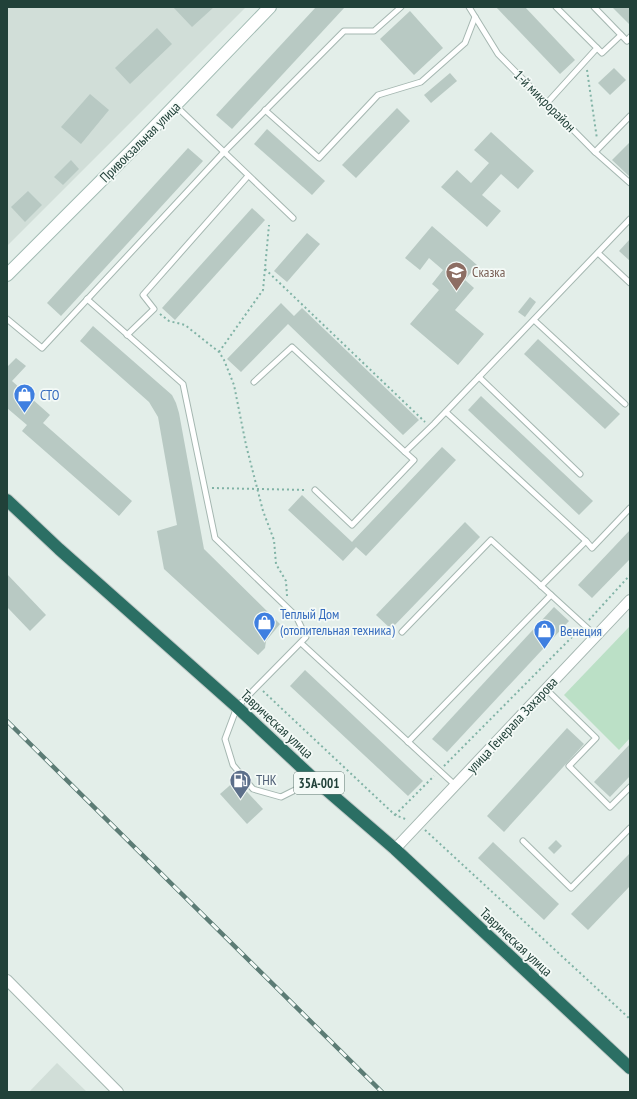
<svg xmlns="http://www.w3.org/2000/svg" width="637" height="1099" font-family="'PT Sans Narrow',sans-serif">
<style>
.built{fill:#d1ded8}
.green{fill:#bbe0c6}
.building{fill:#b8c9c3}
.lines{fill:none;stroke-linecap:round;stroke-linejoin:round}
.lane-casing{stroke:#a5b7b1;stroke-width:7}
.street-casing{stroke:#a5b7b1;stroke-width:12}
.secondary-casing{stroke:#a0bab2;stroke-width:14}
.highway-casing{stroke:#c1cac8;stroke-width:14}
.path{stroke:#81b3a6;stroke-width:2;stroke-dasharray:2 3;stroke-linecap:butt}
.lane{stroke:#fff;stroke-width:5}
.street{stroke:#fff;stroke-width:10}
.secondary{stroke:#fff;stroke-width:12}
.highway{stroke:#2b6f64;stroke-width:12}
.rail-casing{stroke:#5c7c75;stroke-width:4.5}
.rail{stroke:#f4faf7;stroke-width:3;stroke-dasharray:9;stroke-linecap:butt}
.labels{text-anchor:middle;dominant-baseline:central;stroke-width:3.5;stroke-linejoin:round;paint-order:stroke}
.shield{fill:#f4faf7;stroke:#607872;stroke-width:1}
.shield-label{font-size:13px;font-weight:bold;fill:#214139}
.street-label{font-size:14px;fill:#214139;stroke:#f4faf7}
.education-label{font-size:14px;fill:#785e54;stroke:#f4faf7;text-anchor:start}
.shop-label{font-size:14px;fill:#366cbe;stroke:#f4faf7;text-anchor:start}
.service-label{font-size:14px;fill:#4e5e75;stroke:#f4faf7;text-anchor:start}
</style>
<rect width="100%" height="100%" fill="#e3eee9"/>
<!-- built -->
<g class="built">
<polygon points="7,7 246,7 7,246"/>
<polygon points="57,1063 87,1092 29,1092"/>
</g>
<!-- green -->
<polygon class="green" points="630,626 630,738 619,750 564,695"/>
<!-- building -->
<g class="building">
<polygon points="173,7 214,7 192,27"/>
<polygon points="316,7 345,7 232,129 216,115"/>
<polygon points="496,7 525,7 575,60 560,74"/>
<polygon points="612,7 630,7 630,25"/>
<polygon points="410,11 443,48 414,75 380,39"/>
<polygon points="157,28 172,44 130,84 115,68"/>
<polygon points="614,68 626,80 610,95 598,83"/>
<polygon points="450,73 457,81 431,103 424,95"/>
<polygon points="90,94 109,110 81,144 61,127"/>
<polygon points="397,108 410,121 356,178 342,165"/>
<polygon points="267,129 325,181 312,195 254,144"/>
<polygon points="491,132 534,171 518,189 501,174 482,195 501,211 487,227 441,187 457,170 471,183 489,163 474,150"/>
<polygon points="630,142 630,177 612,160"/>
<polygon points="188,148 203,161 61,316 47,303"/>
<polygon points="71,160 79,169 63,185 54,177"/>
<polygon points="28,191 42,205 25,222 11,207"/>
<polygon points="252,208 265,220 175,320 162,308"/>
<polygon points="432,226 477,265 465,280 474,288 455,310 484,334 458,365 410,324 439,290 432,284 443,270 429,258 420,270 405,258"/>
<polygon points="307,233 320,244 287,282 274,271"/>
<polygon points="630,239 630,261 619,251"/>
<polygon points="530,297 536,302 525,317 518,312"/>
<polygon points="281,303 294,316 302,308 419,420 403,435 288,324 241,372 227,359"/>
<polygon points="93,326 172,395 176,403 179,413 204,549 280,624 266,641 265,648 258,655 164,569 157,531 177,525 158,417 149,402 80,341"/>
<polygon points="538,339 620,414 605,429 524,354"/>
<polygon points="16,358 26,366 12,381 50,415 43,423 132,501 119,516 22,431 27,425 7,408 7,367"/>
<polygon points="481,396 593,501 579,515 468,410"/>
<polygon points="442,447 456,460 366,556 356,547 343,561 288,510 302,495 352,542"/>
<polygon points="465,522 480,537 391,629 376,615"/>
<polygon points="630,530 630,559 592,598 578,585"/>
<polygon points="7,574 46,615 30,631 7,607"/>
<polygon points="554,607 569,621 447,752 432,739"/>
<polygon points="305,670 423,781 408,796 290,686"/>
<polygon points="567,728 584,744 504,832 487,816"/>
<polygon points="630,744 630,776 610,797 594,782"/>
<polygon points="236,780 263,809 247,824 220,794"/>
<polygon points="556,840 562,846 554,854 548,848"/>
<polygon points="493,842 559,904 544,920 478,858"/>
<polygon points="630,853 630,886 588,930 571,914"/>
</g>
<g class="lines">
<defs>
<g id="lane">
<polyline points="469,7 498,54 595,152 630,116"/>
<polyline points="594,7 627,41 630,37"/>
<polyline points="597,48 602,53 621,35"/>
<polyline points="547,103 597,48 556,7"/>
<polyline points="176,106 293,218"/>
<polyline points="265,110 319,158 378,95 421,82 465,43 475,17"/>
<polyline points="595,152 630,183"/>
<polyline points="598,253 630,283"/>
<polyline points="87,299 183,384 215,538 296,616 306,637 237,707 225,739 233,765 253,789 281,797 315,780"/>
<polyline points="7,319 42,348 224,152 344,31 374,31 401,7"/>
<polyline points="534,320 625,404"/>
<polyline points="127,335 154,309 143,295 248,176"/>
<polyline points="479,377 580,474"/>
<polyline points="254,382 292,347 405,452"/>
<polyline points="446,412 586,541"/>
<polyline points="315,490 352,525 414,460 405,452 434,424 630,219"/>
<polyline points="541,586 586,541 592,548 630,508"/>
<polyline points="402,632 491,540 596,636"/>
<polyline points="301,643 455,785"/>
<polyline points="546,689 596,738 569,766 610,807 630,787"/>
<polyline points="408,742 551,595"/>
<polyline points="523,841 571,888 630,828"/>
</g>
<g id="street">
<polyline points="395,849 630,600"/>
<polyline points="7,980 118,1092"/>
</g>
<polyline id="secondary" points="7,275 135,147 270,7"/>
<polyline id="highway" points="7,500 59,549 237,707 315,780 395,849 630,1068"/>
</defs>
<!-- lane casing -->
<use href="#lane" class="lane-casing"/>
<!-- street casing -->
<use href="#street" class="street-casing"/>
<!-- secondary casing -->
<use href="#secondary" class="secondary-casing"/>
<!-- highway casing -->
<use href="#highway" class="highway-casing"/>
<!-- path -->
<g class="path">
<polyline points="587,70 597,139"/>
<polyline points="265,269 425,422"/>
<polyline points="160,314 169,321 185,325 219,352 224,360 234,385 246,445 263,511 274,540 276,564 286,581 287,596"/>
<polyline points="219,352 263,290 269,225"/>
<polyline points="212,488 307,490"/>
<polyline points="589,620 630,575"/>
<polyline points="263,691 395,815 408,820"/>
<polyline points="444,766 579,630"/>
<polyline points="395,815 434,776"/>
<polyline points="425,830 630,1019"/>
</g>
<!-- lane -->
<use href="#lane" class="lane"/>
<!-- street -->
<use href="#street" class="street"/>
<!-- secondary -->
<use href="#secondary" class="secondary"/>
<!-- highway -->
<use href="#highway" class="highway"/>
<defs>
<polyline id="rail" points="7,721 382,1092"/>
</defs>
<!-- rail casing -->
<use href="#rail" class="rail-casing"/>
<!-- rail -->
<use href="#rail" class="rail"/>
</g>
<!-- icons -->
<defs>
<symbol id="school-pin" viewBox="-11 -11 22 30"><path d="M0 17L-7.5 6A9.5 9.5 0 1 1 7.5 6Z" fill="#8d6e63" stroke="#f4faf7"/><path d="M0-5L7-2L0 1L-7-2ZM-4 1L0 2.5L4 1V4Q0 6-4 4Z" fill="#fff"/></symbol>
<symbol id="shop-pin" viewBox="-11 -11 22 30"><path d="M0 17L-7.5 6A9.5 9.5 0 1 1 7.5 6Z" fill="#3f7fe0" stroke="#f4faf7"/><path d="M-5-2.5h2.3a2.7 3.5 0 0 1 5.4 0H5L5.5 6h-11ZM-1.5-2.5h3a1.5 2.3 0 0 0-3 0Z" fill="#fff"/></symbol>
<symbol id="fuel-pin" viewBox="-11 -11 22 30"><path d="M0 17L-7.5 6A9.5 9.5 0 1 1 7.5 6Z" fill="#5c6f8a" stroke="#f4faf7"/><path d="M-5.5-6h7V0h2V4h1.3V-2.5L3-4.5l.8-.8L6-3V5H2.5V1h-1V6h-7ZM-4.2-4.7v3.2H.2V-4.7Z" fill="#fff"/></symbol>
</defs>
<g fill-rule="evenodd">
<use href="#school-pin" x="444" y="260" width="25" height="34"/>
<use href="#shop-pin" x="12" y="382" width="25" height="34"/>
<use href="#shop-pin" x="252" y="610" width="25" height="34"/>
<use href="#shop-pin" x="532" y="618" width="25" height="34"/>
<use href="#fuel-pin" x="228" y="768" width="25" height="34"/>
</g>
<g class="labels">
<!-- shield labels -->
<rect class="shield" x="294" y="772" width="50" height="22" rx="3"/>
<g class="shield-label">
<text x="319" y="783">35А-001</text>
</g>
<!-- street labels -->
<g class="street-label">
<text transform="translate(545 101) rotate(45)">1-й микрорайон</text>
<text transform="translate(140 142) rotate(-45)">Привокзальная улица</text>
<text transform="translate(277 724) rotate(43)">Таврическая улица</text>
<text transform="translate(512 725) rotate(-47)">улица Генерала Захарова</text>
<text transform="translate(516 942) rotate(43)">Таврическая улица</text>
</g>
<!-- education labels -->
<g class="education-label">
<text x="472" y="272">Сказка</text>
</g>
<!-- shop labels -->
<g class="shop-label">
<text x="40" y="395">СТО</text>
<text x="280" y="614">Теплый Дом<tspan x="280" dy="16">(отопительная техника)</tspan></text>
<text x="560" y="631">Венеция</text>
</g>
<!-- service labels -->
<g class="service-label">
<text x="256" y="780">ТНК</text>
</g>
</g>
<!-- border -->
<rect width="637" height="1099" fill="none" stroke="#214139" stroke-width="16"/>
</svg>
